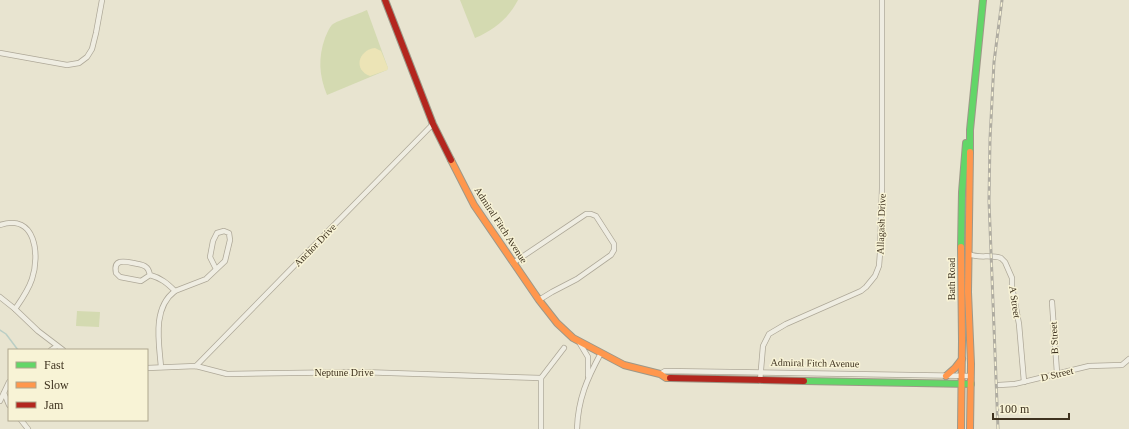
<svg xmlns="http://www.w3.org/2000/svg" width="1129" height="429" font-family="Georgia,serif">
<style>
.green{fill:#d4dab1}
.sand{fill:#ece4b6}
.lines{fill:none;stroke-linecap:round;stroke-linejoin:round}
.stream{stroke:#bacec5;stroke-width:1.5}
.street-casing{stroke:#aea898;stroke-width:6}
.fast-casing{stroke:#9d9888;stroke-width:8}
.slow-casing{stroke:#9d9888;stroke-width:8}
.jam-casing{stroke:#9d9888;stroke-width:8}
.street{stroke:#efede2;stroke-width:4.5}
.fast{stroke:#63d668;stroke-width:6}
.slow{stroke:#ff974d;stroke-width:6}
.jam{stroke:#b3261e;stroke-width:6}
.rail-casing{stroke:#afaca1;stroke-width:3}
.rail{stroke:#f8f3d6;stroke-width:1.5;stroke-dasharray:4.5;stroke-linecap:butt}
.labels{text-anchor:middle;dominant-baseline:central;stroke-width:3;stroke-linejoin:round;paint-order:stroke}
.street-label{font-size:10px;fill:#3e321f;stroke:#f8f3d6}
</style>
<rect width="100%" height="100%" fill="#e8e4d0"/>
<!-- green -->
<g class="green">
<path d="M460 0H518C508 19 494 30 475 38Z"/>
<path d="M367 10 388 68 387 70 327 95C319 75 318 58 325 38 327 34 329 27 333 24 337 21 361 13 367 10Z"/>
<polygon points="77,311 100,312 99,327 76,326"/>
</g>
<!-- sand -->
<path class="sand" d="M375 48 381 51 388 68 387 70 370 76C353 70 358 50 375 48Z"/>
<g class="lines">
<!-- stream -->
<polyline class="stream" points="0,330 6,334 18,350"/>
<defs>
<g id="street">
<polyline points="0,53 67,65 79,63 87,57 92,49 96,33 102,0"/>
<path d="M0 225C36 213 40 255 32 279 28 291 22 299 15 309"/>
<path d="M969 254C980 259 989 254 1001 258L1005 262 1012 278V287L1019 324 1024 382"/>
<polyline points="513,263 586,214 591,214 596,216 614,244 614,250 611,255 577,279 552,292 539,300"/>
<path d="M150 275C149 272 149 269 146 267 143 264 137 264 133 263 124 261 113 259 116 273L120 277 141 281 150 275C161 278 167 283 175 291 152 308 159 343 161 367"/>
<polyline points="175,291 206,279 225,261 230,240 229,233 224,231 217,233 213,241 210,257 216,269"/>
<polyline points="0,297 15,309 38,331 63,350"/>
<polyline points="1052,302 1057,373"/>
<polyline points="579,342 588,357 588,376"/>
<polyline points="51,350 57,346"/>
<polyline points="196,366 433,124"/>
<polyline points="147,368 196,366 227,374 361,372 541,378"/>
<polyline points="660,374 665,371 971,376"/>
<polyline points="760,381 763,346 769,334 786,324 861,291 866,287 875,276 879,266 880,253 882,188 882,0"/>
<polyline points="999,385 1015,384 1089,366 1122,365 1129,359"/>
<polyline points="4,393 9,405"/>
<polyline points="0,401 9,382"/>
<polyline points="21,420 28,429"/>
<polyline points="541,429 541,378 564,348"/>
<path d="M577 429C578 399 587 379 601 353"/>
</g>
<g id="fast">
<polyline points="970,152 970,130 983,0"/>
<polyline points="961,247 962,192 966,143"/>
<polyline points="804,381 971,384"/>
</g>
<g id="slow">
<polyline points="451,160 474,205 539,300 557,323 573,338 624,365 660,374 666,378 670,378"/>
<polyline points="961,247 962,341 961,429"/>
<polyline points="946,376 955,368 962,359"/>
<polyline points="970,429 971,364 968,292 970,152"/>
</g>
<g id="jam">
<polyline points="385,0 433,124 451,160"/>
<polyline points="670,378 804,381"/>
</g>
</defs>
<!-- street casing -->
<use href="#street" class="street-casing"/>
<!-- fast casing -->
<use href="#fast" class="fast-casing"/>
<!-- slow casing -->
<use href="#slow" class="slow-casing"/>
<!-- jam casing -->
<use href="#jam" class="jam-casing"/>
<!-- street -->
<use href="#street" class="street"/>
<!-- fast -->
<use href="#fast" class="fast"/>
<!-- slow -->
<use href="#slow" class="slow"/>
<!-- jam -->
<use href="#jam" class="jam"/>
<defs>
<polyline id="rail" points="998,429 989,201 990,139 994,62 1002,0"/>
</defs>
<!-- rail casing -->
<use href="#rail" class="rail-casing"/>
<!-- rail -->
<use href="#rail" class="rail"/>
</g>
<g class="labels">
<!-- street labels -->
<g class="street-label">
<text transform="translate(881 224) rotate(-88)">Allagash Drive</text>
<text transform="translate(501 225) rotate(57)">Admiral Fitch Avenue</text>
<text transform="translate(315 245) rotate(-46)">Anchor Drive</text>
<text transform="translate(951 279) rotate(-90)">Bath Road</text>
<text transform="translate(1015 302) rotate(82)">A Street</text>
<text transform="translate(1054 338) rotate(-93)">B Street</text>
<text transform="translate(815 363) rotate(1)">Admiral Fitch Avenue</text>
<text x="344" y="372">Neptune Drive</text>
<text transform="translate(1057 374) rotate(-13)">D Street</text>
</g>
</g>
<!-- legend -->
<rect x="8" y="349" width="140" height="72" fill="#f8f3d6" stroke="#aea68d"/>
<rect x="16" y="362" width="20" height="6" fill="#63d668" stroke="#aea68d"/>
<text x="44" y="369" font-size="12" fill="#3e321f">Fast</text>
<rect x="16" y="382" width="20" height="6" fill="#ff974d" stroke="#aea68d"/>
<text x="44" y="389" font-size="12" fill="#3e321f">Slow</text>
<rect x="16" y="402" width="20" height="6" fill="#b3261e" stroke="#aea68d"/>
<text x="44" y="409" font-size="12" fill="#3e321f">Jam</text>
<!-- scale -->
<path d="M993 413v6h76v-6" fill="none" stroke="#3e321f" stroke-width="2"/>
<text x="999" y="413" font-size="12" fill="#3e321f" stroke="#f8f3d6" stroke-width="3" paint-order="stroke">100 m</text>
</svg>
